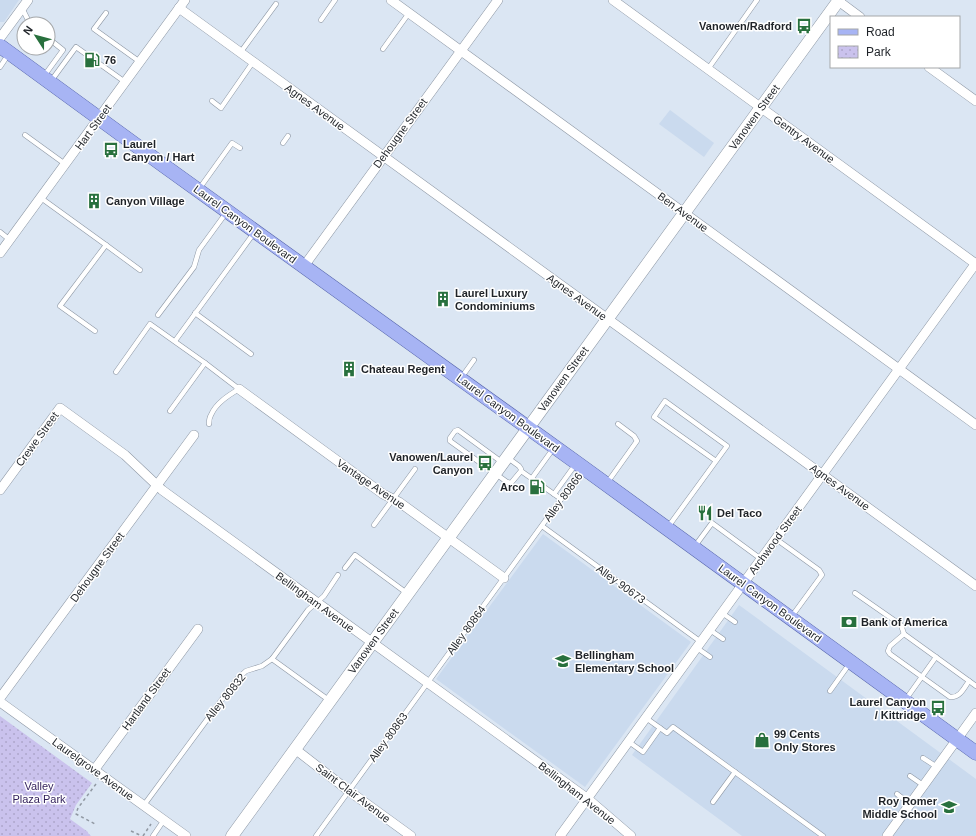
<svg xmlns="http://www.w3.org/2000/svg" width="976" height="836" font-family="Arial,sans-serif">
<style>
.built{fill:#cadaee}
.park{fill:url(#park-dots)}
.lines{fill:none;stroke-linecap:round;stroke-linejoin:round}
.lane-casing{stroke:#8d97a4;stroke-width:5.5}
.street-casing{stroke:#8d97a4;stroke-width:10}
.secondary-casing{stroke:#8d97a4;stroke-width:13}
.primary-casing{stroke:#5261a8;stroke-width:15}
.path{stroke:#9098a2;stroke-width:1.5;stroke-dasharray:3 3;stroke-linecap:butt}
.lane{stroke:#fff;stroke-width:4.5}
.street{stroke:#fff;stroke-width:9}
.secondary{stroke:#fff;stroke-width:12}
.primary{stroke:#a7b4f4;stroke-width:14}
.labels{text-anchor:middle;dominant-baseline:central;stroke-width:3;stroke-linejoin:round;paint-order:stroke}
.poi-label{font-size:11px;font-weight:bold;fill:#1f2328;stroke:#fff;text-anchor:start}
.street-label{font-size:11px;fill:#1f2328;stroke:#fff}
.park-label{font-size:11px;fill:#301e59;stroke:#fff}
</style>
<defs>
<pattern id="park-dots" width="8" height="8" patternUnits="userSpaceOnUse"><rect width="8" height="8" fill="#cac2ed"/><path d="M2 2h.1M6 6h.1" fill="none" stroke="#ada6cb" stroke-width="1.8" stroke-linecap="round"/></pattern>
</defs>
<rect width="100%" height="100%" fill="#dbe6f3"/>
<!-- built -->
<g class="built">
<polygon points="0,0 19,0 4,22 0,22"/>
<polygon points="670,110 714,143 704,157 659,124"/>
<polygon points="543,534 691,642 585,787 436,679"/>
<polygon points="739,605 976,779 976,836 742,836 632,755"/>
</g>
<!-- park -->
<polygon class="park" points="0,716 92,783 76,805 70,819 88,832 88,833 91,836 0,836"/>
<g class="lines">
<defs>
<g id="lane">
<polyline points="22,8 30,24"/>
<polyline points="106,13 94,29 140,62"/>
<polyline points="321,20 335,0"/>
<polyline points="383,49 409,13"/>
<polyline points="240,53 276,4"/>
<polyline points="0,67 8,55"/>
<polyline points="708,69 757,0"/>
<polyline points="44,76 63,50 48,38"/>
<polyline points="51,81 76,47 125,82"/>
<polyline points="212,101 221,108 253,62"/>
<polyline points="25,135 65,164"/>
<polyline points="283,143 288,136"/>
<polyline points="199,189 232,143 240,148"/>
<polyline points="41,198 106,245 60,306 95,331"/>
<polyline points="0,232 10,240"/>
<polyline points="106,245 140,270"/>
<polyline points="195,313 251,354"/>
<polyline points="158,315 194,267 199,250 226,213"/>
<polyline points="175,341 254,233"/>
<path d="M205 363 239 389C229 395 216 403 211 415 209 418 209 421 209 424"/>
<polyline points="116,372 150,324 205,363 170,411"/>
<polyline points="461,378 474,360"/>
<polyline points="503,463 458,430 455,431 450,438 450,441 507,482 511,483 521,471 521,469 519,466 508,458"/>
<polyline points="521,471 561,499"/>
<polyline points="532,478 553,449"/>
<polyline points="607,483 637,441 634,436 618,424"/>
<polyline points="554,494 575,465"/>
<polyline points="374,525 415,469"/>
<polyline points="542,526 701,642"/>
<polyline points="668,527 727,446 665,401 654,417 716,461"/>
<polyline points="776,539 819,570 822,575 792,616"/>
<polyline points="695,546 712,523 761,559"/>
<polyline points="345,568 355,555 408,594"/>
<polyline points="855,593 901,625 904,634 976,686"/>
<polyline points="722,613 735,622"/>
<polyline points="710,630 723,639"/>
<path d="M904 634 890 646 888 651 890 654 950 697C960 698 964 688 969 681"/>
<polyline points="697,648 710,657"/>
<polyline points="272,659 330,701"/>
<polyline points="830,691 850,663"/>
<polyline points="906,699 936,657"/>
<polyline points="646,718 667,733 673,727 823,836"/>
<polyline points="629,742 643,752 660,728"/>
<polyline points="923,758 937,767"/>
<polyline points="910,776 923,785"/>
<polyline points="897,794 910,804"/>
<polyline points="713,802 735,772"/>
<polyline points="144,805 237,679 246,671 262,666 272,659 308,610 324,596 338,575"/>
<polyline points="153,836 164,820"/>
<polyline points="316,836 583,469"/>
</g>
<g id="street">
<polyline points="391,0 976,425"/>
<polyline points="613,0 976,264"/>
<polyline points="837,0 860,17"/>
<polyline points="179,8 976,586"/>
<polyline points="0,38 28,0"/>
<polyline points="929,67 976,101"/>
<polyline points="0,253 185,0"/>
<polyline points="304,266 498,0"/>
<polyline points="239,389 383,494 399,502 504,578"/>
<polyline points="0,490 60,408 125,455 162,490 588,799 631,836"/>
<polyline points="0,698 194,435"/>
<polyline points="0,702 186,836"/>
<polyline points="295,749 349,791 411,836"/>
<polyline points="95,769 198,629"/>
<polyline points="560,836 976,263"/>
<polyline points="887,836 976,713"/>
</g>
<polyline id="secondary" points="232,836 839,0"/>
<polyline id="primary" points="0,46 163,165 577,463 976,753"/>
</defs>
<!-- lane casing -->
<use href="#lane" class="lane-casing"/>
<!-- street casing -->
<use href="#street" class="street-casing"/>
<!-- secondary casing -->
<use href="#secondary" class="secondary-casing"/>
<!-- primary casing -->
<use href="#primary" class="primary-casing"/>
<!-- path -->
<g class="path">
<polyline points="96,784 78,808 76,814 97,825"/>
<polyline points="131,831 142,836"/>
<polyline points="143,836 151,824"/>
</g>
<!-- lane -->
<use href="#lane" class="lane"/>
<!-- street -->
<use href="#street" class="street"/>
<!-- secondary -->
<use href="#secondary" class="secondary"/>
<!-- primary -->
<use href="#primary" class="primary"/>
</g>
<!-- icons -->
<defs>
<symbol id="bus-bare" viewBox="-9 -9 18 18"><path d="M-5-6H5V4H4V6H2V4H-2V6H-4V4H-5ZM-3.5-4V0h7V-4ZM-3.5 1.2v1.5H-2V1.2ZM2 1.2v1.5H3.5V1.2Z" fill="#28703d" stroke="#fff" stroke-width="2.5" paint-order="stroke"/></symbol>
<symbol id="fuel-bare" viewBox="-9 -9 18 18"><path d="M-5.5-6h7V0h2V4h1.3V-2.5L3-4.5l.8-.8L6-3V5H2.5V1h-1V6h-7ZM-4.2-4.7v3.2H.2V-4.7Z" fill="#28703d" stroke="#fff" stroke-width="2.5" paint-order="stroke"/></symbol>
<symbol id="building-bare" viewBox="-9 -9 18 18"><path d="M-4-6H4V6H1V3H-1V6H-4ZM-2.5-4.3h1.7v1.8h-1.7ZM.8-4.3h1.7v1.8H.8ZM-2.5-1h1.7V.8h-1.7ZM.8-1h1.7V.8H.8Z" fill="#28703d" stroke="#fff" stroke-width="2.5" paint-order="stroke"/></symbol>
<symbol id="restaurant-bare" viewBox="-9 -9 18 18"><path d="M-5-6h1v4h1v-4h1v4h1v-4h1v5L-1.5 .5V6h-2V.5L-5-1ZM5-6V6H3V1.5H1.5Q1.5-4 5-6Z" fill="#28703d" stroke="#fff" stroke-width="2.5" paint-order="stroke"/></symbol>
<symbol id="bank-bare" viewBox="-9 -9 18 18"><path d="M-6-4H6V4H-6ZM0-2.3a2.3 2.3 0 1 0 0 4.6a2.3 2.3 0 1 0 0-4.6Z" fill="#28703d" stroke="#fff" stroke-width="2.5" paint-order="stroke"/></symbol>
<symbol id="school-bare" viewBox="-9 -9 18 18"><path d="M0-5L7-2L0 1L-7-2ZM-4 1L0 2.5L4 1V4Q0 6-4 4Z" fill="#28703d" stroke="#fff" stroke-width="2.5" paint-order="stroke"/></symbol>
<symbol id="shop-bare" viewBox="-9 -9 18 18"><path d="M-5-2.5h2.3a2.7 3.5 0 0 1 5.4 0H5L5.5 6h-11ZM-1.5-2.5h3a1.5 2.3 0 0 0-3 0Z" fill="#28703d" stroke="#fff" stroke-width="2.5" paint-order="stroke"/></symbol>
</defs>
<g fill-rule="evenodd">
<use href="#bus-bare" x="793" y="15" width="22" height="22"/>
<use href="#fuel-bare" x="81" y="49" width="22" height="22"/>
<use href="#bus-bare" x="100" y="139" width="22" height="22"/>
<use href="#building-bare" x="83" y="190" width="22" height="22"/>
<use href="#building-bare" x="432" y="288" width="22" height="22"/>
<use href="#building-bare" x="338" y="358" width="22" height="22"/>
<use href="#bus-bare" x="474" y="452" width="22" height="22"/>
<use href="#fuel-bare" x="526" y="476" width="22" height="22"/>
<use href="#restaurant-bare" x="694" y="502" width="22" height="22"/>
<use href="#bank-bare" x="838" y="611" width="22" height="22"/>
<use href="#school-bare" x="552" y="650" width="22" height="22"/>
<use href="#bus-bare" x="927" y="697" width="22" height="22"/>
<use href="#shop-bare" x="751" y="729" width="22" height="22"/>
<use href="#school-bare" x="938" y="796" width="22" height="22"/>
</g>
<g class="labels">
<!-- poi labels -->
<g class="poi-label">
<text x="792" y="26" text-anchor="end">Vanowen/Radford</text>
<text x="104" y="60">76</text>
<text x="123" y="144">Laurel<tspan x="123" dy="13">Canyon / Hart</tspan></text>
<text x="106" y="201">Canyon Village</text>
<text x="455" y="293">Laurel Luxury<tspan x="455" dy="13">Condominiums</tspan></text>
<text x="361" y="369">Chateau Regent</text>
<text x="473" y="457" text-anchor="end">Vanowen/Laurel<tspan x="473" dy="13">Canyon</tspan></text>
<text x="525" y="487" text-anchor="end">Arco</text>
<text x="717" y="513">Del Taco</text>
<text x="861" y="622">Bank of America</text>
<text x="575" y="655">Bellingham<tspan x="575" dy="13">Elementary School</tspan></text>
<text x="926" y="702" text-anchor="end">Laurel Canyon<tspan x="926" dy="13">/ Kittridge</tspan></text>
<text x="774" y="734">99 Cents<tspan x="774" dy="13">Only Stores</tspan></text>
<text x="937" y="801" text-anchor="end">Roy Romer<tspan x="937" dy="13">Middle School</tspan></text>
</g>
<!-- street labels -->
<g class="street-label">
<text transform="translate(315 107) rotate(36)">Agnes Avenue</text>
<text transform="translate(754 117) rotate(-54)">Vanowen Street</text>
<text transform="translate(93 127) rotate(-54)">Hart Street</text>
<text transform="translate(400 133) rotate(-54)">Dehougne Street</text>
<text transform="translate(804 139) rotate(36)">Gentry Avenue</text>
<text transform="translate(683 212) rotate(36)">Ben Avenue</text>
<text transform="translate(245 224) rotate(36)">Laurel Canyon Boulevard</text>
<text transform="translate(577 297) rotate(36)">Agnes Avenue</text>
<text transform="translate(563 379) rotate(-54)">Vanowen Street</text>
<text transform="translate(508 413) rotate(36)">Laurel Canyon Boulevard</text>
<text transform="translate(37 439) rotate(-54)">Crewe Street</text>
<text transform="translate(371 484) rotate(34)">Vantage Avenue</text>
<text transform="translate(840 487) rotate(36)">Agnes Avenue</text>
<text transform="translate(563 497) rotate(-54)">Alley 80866</text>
<text transform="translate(775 540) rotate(-54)">Archwood Street</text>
<text transform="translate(97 567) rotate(-54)">Dehougne Street</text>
<text transform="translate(621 584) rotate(36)">Alley 90673</text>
<text transform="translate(315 602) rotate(36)">Bellingham Avenue</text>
<text transform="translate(770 603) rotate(36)">Laurel Canyon Boulevard</text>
<text transform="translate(466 630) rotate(-54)">Alley 80864</text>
<text transform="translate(373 641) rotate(-54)">Vanowen Street</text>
<text transform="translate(225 697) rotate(-51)">Alley 80832</text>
<text transform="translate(146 699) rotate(-54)">Hartland Street</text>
<text transform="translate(388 737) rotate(-54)">Alley 80863</text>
<text transform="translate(93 769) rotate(36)">Laurelgrove Avenue</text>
<text transform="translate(353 793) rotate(37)">Saint Clair Avenue</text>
<text transform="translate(577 793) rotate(38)">Bellingham Avenue</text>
</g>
<!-- park labels -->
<g class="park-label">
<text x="39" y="786">Valley<tspan x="39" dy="13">Plaza Park</tspan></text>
</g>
</g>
<!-- legend -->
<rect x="830" y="16" width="130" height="52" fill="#ffffff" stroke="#a5a7a9"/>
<rect x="838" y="29" width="20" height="6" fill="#a7b4f4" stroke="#a5a7a9"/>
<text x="866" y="36" font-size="12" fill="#1f2328">Road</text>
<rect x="838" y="46" width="20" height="12" fill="url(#park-dots)" stroke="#a5a7a9"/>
<text x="866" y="56" font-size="12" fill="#1f2328">Park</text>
<!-- north arrow -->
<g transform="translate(36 36) rotate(306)"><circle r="19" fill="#ffffff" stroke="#a5a7a9"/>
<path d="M0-3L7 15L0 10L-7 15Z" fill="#28703d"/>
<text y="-6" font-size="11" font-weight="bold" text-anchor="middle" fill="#1f2328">N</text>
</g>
</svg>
